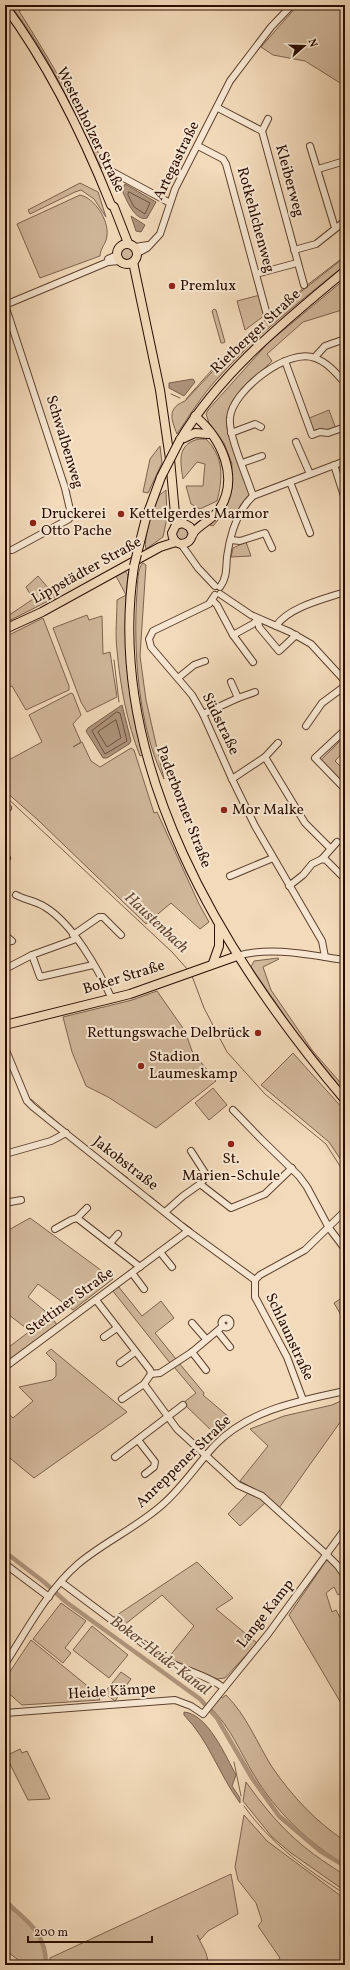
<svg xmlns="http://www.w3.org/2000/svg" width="350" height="1970" font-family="Vollkorn,serif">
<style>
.green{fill:#d0b79a;stroke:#7d624d}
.water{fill:#ae947b;stroke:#795e4a}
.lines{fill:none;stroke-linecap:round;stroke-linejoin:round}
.shore{stroke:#6c503e;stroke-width:1}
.stream{stroke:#795e4a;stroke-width:1}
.canal{stroke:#ae947b;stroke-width:4.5}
.minor-casing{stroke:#5c402e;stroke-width:8}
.major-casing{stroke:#2a0d00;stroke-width:10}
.minor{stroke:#f7e7d2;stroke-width:6}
.major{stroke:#f2daba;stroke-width:8}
.major-bridge-casing{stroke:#2a0d00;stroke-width:10;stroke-linecap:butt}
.major-bridge{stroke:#f2daba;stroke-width:8}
.poi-dot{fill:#8f2418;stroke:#f7e7d2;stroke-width:1.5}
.labels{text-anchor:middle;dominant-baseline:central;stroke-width:4;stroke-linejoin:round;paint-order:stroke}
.street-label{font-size:15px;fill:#2a0d00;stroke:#f7e7d2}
.poi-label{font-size:15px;fill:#2a0d00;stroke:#f7e7d2;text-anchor:start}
.water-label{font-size:16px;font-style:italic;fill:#654a37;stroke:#f7e7d2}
</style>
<rect width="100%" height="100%" fill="#f2daba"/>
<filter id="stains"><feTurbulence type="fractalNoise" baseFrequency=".005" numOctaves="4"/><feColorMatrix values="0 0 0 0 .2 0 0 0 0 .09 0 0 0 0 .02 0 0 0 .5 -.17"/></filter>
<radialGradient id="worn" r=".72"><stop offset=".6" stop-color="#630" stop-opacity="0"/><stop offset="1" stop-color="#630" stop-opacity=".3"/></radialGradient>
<!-- green -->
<g class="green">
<path d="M10 5H29L19 11C51 61 80 112 105 167L101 168C74 112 49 54 10 5Z"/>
<polygon points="298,5 345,5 345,86 305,61 273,55 261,47"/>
<polygon points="80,183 98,192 106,217 94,199 81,190 75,192 30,214 28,210"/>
<path d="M80 195C95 198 109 221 107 235 107 243 100 248 100 256L40 278 17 224Z"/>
<circle cx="127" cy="254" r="7"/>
<path d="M345 257V265C301 301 256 335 218 378 202 395 190 415 177 434 171 419 167 408 185 401L237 345 275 312Z"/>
<polygon points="345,279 345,309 303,322 267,354 272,361 235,397 229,409 227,419 227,429 251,495 242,504 234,520 223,514 213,526 210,525 221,513 230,492 232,464 224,443 209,423 206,414 208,410 268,343"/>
<polygon points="260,295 265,315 245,330 237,301"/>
<polygon points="214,309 216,310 225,342 223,343 221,343 212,311"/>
<polygon points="329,410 336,429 312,433 307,419"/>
<path d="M199 439H206C224 457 223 478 217 501L200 509 191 504 186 486H203L205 464 197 462 183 479C180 461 177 444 199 439Z"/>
<polygon points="160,446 162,463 148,493 143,492 150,459"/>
<path d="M166 490 167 518 163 537 146 549C143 540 153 505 159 496 160 494 164 492 166 490Z"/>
<polygon points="179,526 188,528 189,538 179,541 175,532"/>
<polygon points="246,542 251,556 231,557 233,548"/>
<path d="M143 563 146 565 140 656 146 700 164 779C138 726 133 650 137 592 138 584 137 568 143 563Z"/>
<path d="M125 571 128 575C121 641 129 691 143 755L140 756C127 723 120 685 117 650 115 634 117 617 117 600L126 595 116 576Z"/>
<polygon points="38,576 56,597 5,623 5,618 33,599 26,587"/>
<polygon points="87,615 89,620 102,616 103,654 110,652 117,697 87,712 81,702 53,628"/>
<polygon points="43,618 69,686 69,690 26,710 12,686 5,689 5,637"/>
<polygon points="71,693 73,694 81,715 73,724 81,742 73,747 82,742 91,761 100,767 131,748 134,750 154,813 157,812 199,904 209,922 200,929 171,903 146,924 38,820 5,791 5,762 42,742 29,715"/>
<polygon points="343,738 345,740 345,750 335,761 345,771 345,785 320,761"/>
<polygon points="278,958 279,959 263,967 271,990 312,1050 345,1088 345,1093 294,1029 251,967 254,961"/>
<polygon points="157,991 185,1031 192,1051 216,1081 156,1128 108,1097 86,1086 72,1052 63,1017 132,1000"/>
<polygon points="293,1053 345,1111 345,1166 329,1142 261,1085"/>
<polygon points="213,1088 227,1105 209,1120 195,1103"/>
<polygon points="30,1218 113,1279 73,1310 38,1284 28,1297 51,1316 57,1325 5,1363 5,1350 30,1331 5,1312 5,1232"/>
<polygon points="118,1286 142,1316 161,1301 174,1318 155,1333 176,1359 170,1363 112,1290"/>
<polygon points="345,1296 345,1322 334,1303"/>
<polygon points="51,1349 127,1412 34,1478 5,1454 5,1410 13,1418 33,1401 19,1387 52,1380 56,1376 56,1363 46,1353"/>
<polygon points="179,1363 204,1393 203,1395 230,1418 215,1434 183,1403 196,1393 174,1367"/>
<polygon points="345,1399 345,1427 341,1421 279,1508 263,1494 240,1481 268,1446 250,1429 284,1416 332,1405"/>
<polygon points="249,1492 266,1502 240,1526 228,1514"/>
<polygon points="328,1558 345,1578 345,1591 338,1595 334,1587 326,1593 332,1612 336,1610 342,1621 345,1619 345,1710 289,1615"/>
<polygon points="197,1562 233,1598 216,1609 257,1643 225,1678 217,1679 168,1658 194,1626 162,1595 124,1625 114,1617"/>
<polygon points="61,1603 86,1621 65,1648 71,1653 63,1663 33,1639"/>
<polygon points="92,1626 128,1655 109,1678 73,1650"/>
<polygon points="31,1640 96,1693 100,1700 22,1705 5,1690 5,1679"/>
<polygon points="121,1672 131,1679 115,1701 104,1693"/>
<path d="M226 1695C247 1716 257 1743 272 1767 292 1796 316 1822 345 1841V1865C309 1843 276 1812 254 1775 240 1752 231 1728 211 1708L221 1697 222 1698Z"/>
<polygon points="20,1749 22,1753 27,1751 50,1799 28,1800 6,1756"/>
<path d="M246 1782C277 1825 299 1847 345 1875V1891L291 1853 272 1837 243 1801Z"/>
<polygon points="244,1815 267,1841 345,1899 345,1965 275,1965 280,1958 258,1926 262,1921 256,1903 238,1880 235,1867"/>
<polygon points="231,1874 238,1914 208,1931 200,1940 197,1935 206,1953 209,1965 49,1965 50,1958"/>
<path d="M5 1904C28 1923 45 1932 45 1965H25L5 1950Z"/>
</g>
<!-- water -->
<g class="water">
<path d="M125 184 156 202 147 218C135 222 126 199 122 190Z"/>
<polygon points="131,216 145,225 141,232 136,231"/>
<polygon points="193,379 195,382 184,396 169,388 169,383"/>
<polygon points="122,705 131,741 129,744 107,758 103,758 86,731 88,728"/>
<path d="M184 1712C208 1714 226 1757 236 1775L232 1786 240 1798V1803C218 1773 210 1742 184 1715Z"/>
</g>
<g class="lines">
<!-- shore -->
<g class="shore">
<polygon points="129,192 150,203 145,214 134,207 128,195"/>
<polygon points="117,712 120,713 127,741 105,754 92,731"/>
<polygon points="116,720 121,738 107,747 98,732"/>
</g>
<!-- stream -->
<g class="stream">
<polyline points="306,286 345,256"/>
<polyline points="270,315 304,288"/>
<polyline points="171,394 180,398"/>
<polyline points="186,399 226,354 268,317"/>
<polyline points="114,660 119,702"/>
<polyline points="5,796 172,952 188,970"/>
<polyline points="192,976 204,1008 227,1052 265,1094 326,1144 345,1174"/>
<polyline points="31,1099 46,1112"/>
<polyline points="49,1115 62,1126"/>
<polyline points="103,1159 112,1166"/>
<polyline points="117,1170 128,1178"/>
<polyline points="133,1183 137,1186"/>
<polyline points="150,1196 161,1205"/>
<polyline points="171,1213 181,1221"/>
<polyline points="184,1223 192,1229"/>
<polyline points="196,1233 199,1235"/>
<polyline points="234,1762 241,1796"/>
<path d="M244 1806C271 1844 306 1869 345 1894"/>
</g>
<!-- canal -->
<g class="canal">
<polyline points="5,1552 44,1582 66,1602 200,1699 217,1718 252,1778 279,1816 320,1851 345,1866"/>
<path d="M5 1901C27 1921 46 1932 46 1965"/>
</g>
<defs>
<g id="minor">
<polyline points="218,108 262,131 304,285"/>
<polyline points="262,131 268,119"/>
<polyline points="198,146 223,159 226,164 267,315"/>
<polyline points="310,146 335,228"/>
<polyline points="318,169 345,161"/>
<polyline points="109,170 170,203"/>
<polyline points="135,247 148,245"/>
<polyline points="294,250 316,244 345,221"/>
<polyline points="138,253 147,248 160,234 175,189 230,81 271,27 292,5"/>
<polyline points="108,262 108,259 117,255"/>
<polyline points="256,274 297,263"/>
<polyline points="5,305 108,262 120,261"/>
<polyline points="315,357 325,346 345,339"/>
<polyline points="285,361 312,435 320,432 328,433 345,427"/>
<polyline points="231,433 255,424 261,427"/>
<polyline points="296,442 310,474"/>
<polyline points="242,463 262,456"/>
<polyline points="334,465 345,499"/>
<polyline points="290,482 310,533"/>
<path d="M253 496C247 477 228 435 230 418 232 391 288 347 315 358 327 362 337 374 345 383"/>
<polyline points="231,540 240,541 265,533 272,548"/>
<polyline points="181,544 198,568 215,586"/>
<polyline points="5,550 12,550 69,519 71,514 65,488 5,305"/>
<path d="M220 587C227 578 226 568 227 557 230 535 236 512 253 496L345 461"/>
<polyline points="220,594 251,615 290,632 311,644 345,681"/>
<polyline points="215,595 209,604 153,631 149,639 151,647 192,695 203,714 232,779 255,826 322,941 325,957"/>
<polyline points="212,600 217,605 233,635 253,662"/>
<polyline points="258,619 259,627 279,651 296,635"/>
<path d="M276 626C289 607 324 599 345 592"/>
<polyline points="233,635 253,624 258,619"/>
<polyline points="178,678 194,665 205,661"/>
<polyline points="238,698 255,692"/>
<polyline points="203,714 238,698 231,682"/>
<polyline points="306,726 322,703 345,686"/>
<polyline points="345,730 315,758 345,789"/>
<polyline points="265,757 305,823 330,848"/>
<polyline points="232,779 265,757 278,743"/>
<polyline points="5,811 8,808"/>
<polyline points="5,856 7,858"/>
<polyline points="322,859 326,860 345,879"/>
<polyline points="230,876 273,858"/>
<polyline points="289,886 303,875 312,864 322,859 337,842"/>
<path d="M16 895C25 900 36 901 45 907 73 924 98 969 112 999"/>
<polyline points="5,935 12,941 5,942"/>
<polyline points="73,935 99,917 103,917 121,935"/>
<polyline points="32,955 40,977 93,965"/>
<path d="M237 956C272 946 309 955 345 960"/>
<polyline points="5,969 32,955 76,939"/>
<polyline points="5,1048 27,1101 33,1107 188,1231 255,1280"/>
<polyline points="233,1110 260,1138 299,1176 307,1187 329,1228 345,1249"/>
<polyline points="5,1154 51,1141 66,1133"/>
<polyline points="200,1184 231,1208 265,1194 292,1168"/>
<polyline points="5,1203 21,1200"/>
<polyline points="165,1212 183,1196 200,1184 207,1176 191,1151"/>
<polyline points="77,1218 87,1208"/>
<polyline points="55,1229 71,1220 77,1218 140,1267"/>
<polyline points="110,1243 118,1234"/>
<polyline points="160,1252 172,1267"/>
<polyline points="132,1273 144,1289"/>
<polyline points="96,1300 150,1370 151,1374 144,1384 122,1399"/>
<circle cx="226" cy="1323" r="4.5"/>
<polyline points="192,1323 206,1339"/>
<polyline points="218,1332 230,1347"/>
<polyline points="104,1337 117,1328"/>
<polyline points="192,1352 206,1370"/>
<polyline points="120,1363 135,1352"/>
<polyline points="5,1367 188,1231"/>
<polyline points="151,1374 160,1373 192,1352 223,1326"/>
<polyline points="144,1384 177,1429 238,1485 262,1496 327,1555 338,1566 345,1576"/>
<polyline points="303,1400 287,1357 255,1297 255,1280 260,1275 305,1250 345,1211"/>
<polyline points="138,1440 155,1462 154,1467 145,1474"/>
<polyline points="115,1457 183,1405"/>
<polyline points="5,1564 49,1597"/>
<path d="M5 1664C27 1630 47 1591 78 1564 104 1542 136 1528 162 1505 183 1487 197 1464 216 1444 251 1409 299 1401 345 1391"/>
<polyline points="224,1688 268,1634 345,1529"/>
<path d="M5 1713 175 1700 191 1706 203 1714 224 1688C206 1674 184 1671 165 1660L61 1582"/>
</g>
<g id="major">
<path d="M5 6C50 67 83 135 111 205L114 207 128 243"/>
<circle cx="127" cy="254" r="10"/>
<polyline points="133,262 160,390 170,459 176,525"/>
<path d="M180 440C222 371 283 323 345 271"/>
<polyline points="180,440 195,433 208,434"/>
<path d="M193 534 190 527 183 523 176 525 172 533C173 543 181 547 189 541 191 539 192 536 193 533 200 524 212 520 219 510 240 478 222 439 195 416"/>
<polyline points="137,554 146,518 161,477"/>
<path d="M134 566C104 763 223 956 345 1100"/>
<polyline points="5,629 42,612 160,547 176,542"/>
<polyline points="213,963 219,946 219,927"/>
<polyline points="5,1025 130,994 237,956"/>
</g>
</defs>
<!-- minor casing -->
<use href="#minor" class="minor-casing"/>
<!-- major casing -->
<use href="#major" class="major-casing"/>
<!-- minor -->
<use href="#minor" class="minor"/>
<!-- major -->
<use href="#major" class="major"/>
<defs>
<g id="major-bridge">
<polyline points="161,477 180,440"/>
<polyline points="134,566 137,554"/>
</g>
</defs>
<!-- major-bridge casing -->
<use href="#major-bridge" class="major-bridge-casing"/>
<!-- major-bridge -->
<use href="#major-bridge" class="major-bridge"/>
</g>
<!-- markers -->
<g class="poi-dot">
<circle cx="172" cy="286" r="4"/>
<circle cx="121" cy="514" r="4"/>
<circle cx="33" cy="523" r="4"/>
<circle cx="224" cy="810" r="4"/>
<circle cx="258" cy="1033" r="4"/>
<circle cx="141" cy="1066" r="4"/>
<circle cx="231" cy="1144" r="4"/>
</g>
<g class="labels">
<!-- street labels -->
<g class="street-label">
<text transform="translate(90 130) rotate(64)">Westenholzer Straße</text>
<text transform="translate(177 161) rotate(-64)">Artegastraße</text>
<text transform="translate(289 181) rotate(75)">Kleiberweg</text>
<text transform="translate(255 220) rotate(75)">Rotkehlchenweg</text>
<text transform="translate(256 332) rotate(-43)">Rietberger Straße</text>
<text transform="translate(64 442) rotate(73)">Schwalbenweg</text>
<text transform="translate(87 571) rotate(-29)">Lippstädter Straße</text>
<text transform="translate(220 724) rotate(64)">Südstraße</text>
<text transform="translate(183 807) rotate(69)">Paderborner Straße</text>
<text transform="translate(124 978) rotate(-17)">Boker Straße</text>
<text transform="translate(125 1164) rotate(38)">Jakobstraße</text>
<text transform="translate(70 1302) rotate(-36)">Stettiner Straße</text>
<text transform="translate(289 1337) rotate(65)">Schlaunstraße</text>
<text transform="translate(184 1462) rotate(-44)">Anreppener Straße</text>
<text transform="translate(266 1614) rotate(-52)">Lange Kamp</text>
<text transform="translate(112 1692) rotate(-4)">Heide Kämpe</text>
</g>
<!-- poi labels -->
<g class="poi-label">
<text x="180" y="286">Premlux</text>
<text x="41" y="514">Druckerei<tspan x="41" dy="17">Otto Pache</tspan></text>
<text x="129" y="514">Kettelgerdes Marmor</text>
<text x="232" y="810">Mor Malke</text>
<text x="250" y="1033" text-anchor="end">Rettungswache Delbrück</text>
<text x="149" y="1057">Stadion<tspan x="149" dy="17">Laumeskamp</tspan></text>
<text x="231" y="1159" text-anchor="middle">St.<tspan x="231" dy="17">Marien-Schule</tspan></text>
</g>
<!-- water labels -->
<g class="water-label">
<text transform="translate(156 923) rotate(43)">Haustenbach</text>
<text transform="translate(160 1656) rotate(37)">Boker-Heide-Kanal</text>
</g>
</g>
<!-- margin -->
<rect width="350" height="1970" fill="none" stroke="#f2daba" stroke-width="20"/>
<rect x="6" y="6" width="338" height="1958" fill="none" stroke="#2a0d00" stroke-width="2"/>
<rect x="10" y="10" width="330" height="1950" fill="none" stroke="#2a0d00"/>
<!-- north arrow -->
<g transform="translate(304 46) rotate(70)" stroke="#f7e7d2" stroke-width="3" paint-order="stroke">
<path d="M0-3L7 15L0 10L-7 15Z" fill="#2a0d00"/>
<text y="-6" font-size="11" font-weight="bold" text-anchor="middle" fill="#2a0d00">N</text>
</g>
<!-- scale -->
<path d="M28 1936v6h124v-6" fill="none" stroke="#2a0d00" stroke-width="2"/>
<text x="34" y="1936" font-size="12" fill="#2a0d00" stroke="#f7e7d2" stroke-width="3" paint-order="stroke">200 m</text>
<rect width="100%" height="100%" filter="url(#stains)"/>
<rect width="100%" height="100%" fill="url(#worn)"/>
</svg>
